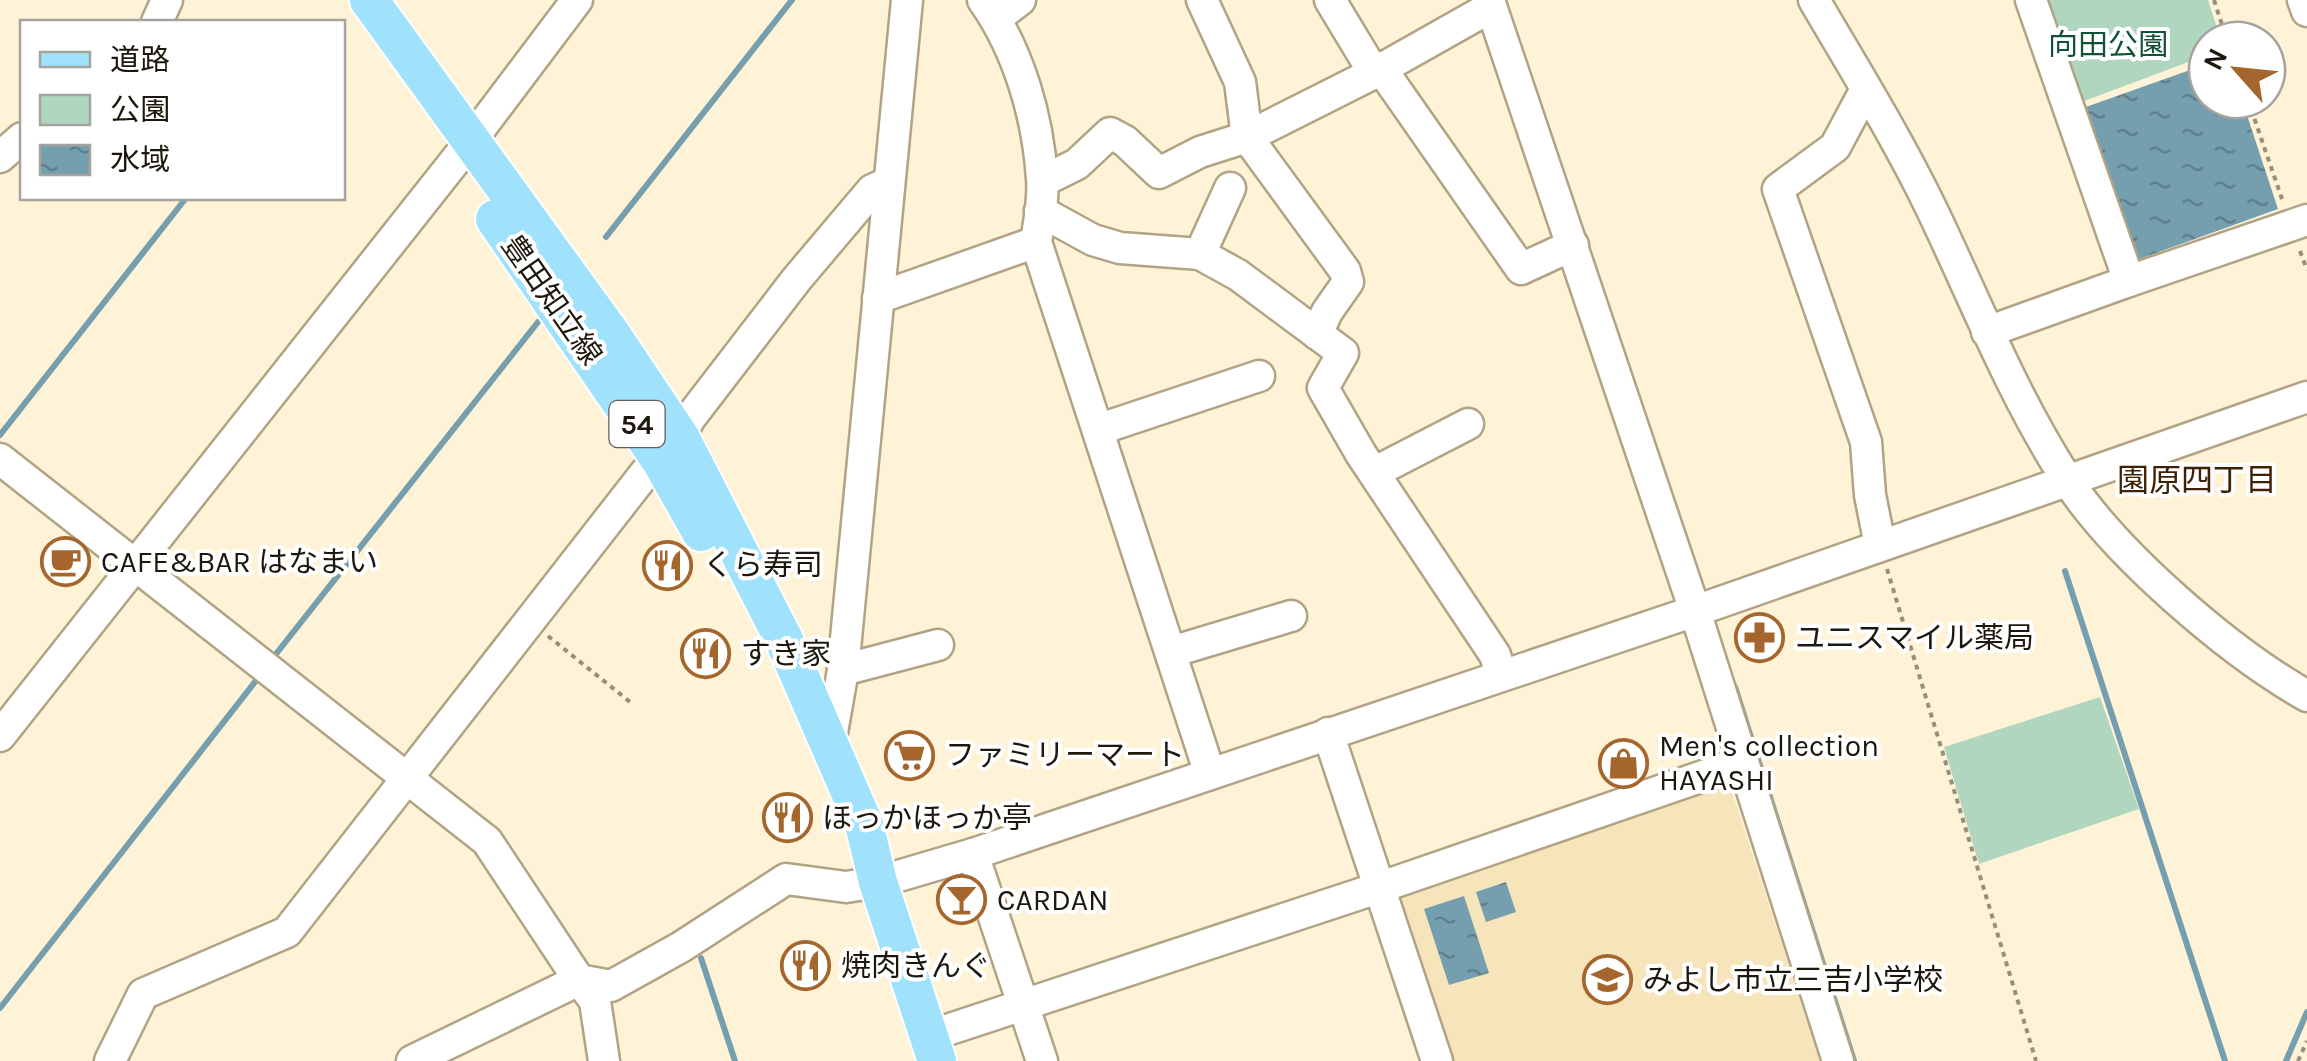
<svg xmlns="http://www.w3.org/2000/svg" width="2307" height="1061" font-family="Karla,'Noto Sans JP',sans-serif">
<style>
.built{fill:#f6e4bb}
.green{fill:#b1d6c0}
.water{fill:url(#water-ripples)}
.lines{fill:none;stroke-linecap:round;stroke-linejoin:round}
.stream{stroke:#759faf;stroke-width:6}
.minor-casing{stroke:#b1a383;stroke-width:35}
.major-casing{stroke:#fff;stroke-width:42}
.path{stroke:#988f7b;stroke-width:4;stroke-dasharray:5 5;stroke-linecap:butt}
.minor{stroke:#fff;stroke-width:30}
.major{stroke:#a0e2fb;stroke-width:38}
.labels{text-anchor:middle;dominant-baseline:central;stroke-width:8;stroke-linejoin:round;paint-order:stroke}
.shield{fill:#fff;stroke:#615d55;stroke-width:2.5}
.shield-label{font-size:28px;font-weight:bold;fill:#1d180c}
.park-label{font-size:30px;fill:#105235;stroke:#fff}
.street-label{font-size:30px;fill:#1d180c;stroke:#fff}
.poi-label{font-size:30px;fill:#1d180c;stroke:#fff;text-anchor:start}
.neighbourhood-label{font-size:32px;fill:#3f2206;stroke:#fff}
</style>
<defs>
<pattern id="water-ripples" width="26" height="14" patternUnits="userSpaceOnUse" patternTransform="scale(2.5)"><rect width="26" height="14" fill="#759faf"/><path d="M2 4q2-2 4 0t4 0M15 11q2-2 4 0t4 0" fill="none" stroke="#5f818d"/></pattern>
</defs>
<rect width="100%" height="100%" fill="#fef2d7"/>
<!-- built -->
<polygon class="built" points="1728,780 1820,1061 1450,1061 1396,899 1401,889"/>
<!-- green -->
<g class="green">
<polygon points="2043,0 2208,0 2221,40 2207,40 2207,55 2079,103"/>
<polygon points="2100,697 2139,809 1979,864 1944,747"/>
</g>
<!-- water -->
<g class="water">
<polygon points="2207,64 2207,100 2242,100 2278,209 2134,261 2083,108"/>
<polygon points="1506,882 1516,912 1486,922 1476,892"/>
<polygon points="1464,896 1489,973 1449,985 1424,909"/>
</g>
<g class="lines">
<!-- stream -->
<g class="stream">
<polyline points="606,237 792,0"/>
<polyline points="0,435 186,198"/>
<polyline points="2065,571 2225,1061"/>
<polyline points="272,659 538,322"/>
<polyline points="1735,687 1854,1061"/>
<polyline points="701,958 735,1061"/>
<polyline points="0,1008 262,673"/>
<polyline points="2286,1061 2307,1012"/>
</g>
<defs>
<g id="minor">
<path d="M983 0C1019 51 1038 117 1042 179 1044 199 1039 222 1036 242L1210 774"/>
<polyline points="1202,0 1240,82 1247,137 1345,271 1348,282 1327,312 1317,334"/>
<polyline points="1330,0 1374,73"/>
<polyline points="1489,0 1695,611 1838,1061"/>
<path d="M1814 0C1855 70 1898 139 1933 212 1976 302 2012 394 2066 478 2115 554 2228 651 2307 696"/>
<polyline points="2303,0 2307,11"/>
<polyline points="996,18 1020,0"/>
<polyline points="157,22 167,0"/>
<polyline points="1380,67 1521,269 1573,245"/>
<polyline points="1866,89 1835,147 1778,189 1866,442 1870,495 1880,545"/>
<polyline points="0,157 22,138"/>
<polyline points="1043,181 1077,164 1110,133 1125,141 1159,173 1200,152 1247,137 1374,73 1491,7"/>
<polyline points="1040,211 1093,240 1120,248 1200,254 1238,275 1343,353 1323,388 1361,454 1495,655 1501,674"/>
<polyline points="1200,254 1230,188"/>
<polyline points="2129,281 2307,220"/>
<polyline points="878,298 1036,242"/>
<polyline points="1987,332 2129,281 2031,0"/>
<polyline points="1100,429 1259,376"/>
<polyline points="0,459 487,841 579,980 412,1061"/>
<polyline points="1375,472 1468,424"/>
<polyline points="1171,652 1291,616"/>
<polyline points="843,670 938,645"/>
<polyline points="1328,733 1437,1061"/>
<polyline points="0,736 470,142 577,0"/>
<polyline points="830,744 843,670 907,0"/>
<polyline points="973,854 1042,1061"/>
<polyline points="929,1036 1381,887 1741,763"/>
<path d="M110 1061 143 994 287 932 646 472C666 457 679 440 690 418L796 280 872 190 888 183"/>
<polyline points="604,1061 595,1001 579,980 611,986 681,947 786,879 846,887 878,882 973,854 1695,611 2307,397"/>
</g>
<g id="major">
<polyline points="369,0 611,334 680,437 784,640 864,824 878,882 937,1061"/>
<polyline points="495,219 661,461 701,532"/>
</g>
</defs>
<!-- minor casing -->
<use href="#minor" class="minor-casing"/>
<!-- major casing -->
<use href="#major" class="major-casing"/>
<!-- path -->
<g class="path">
<polyline points="2214,0 2227,40"/>
<polyline points="2248,100 2282,199"/>
<polyline points="2300,251 2307,270"/>
<polyline points="1887,569 2036,1061"/>
<polyline points="548,636 630,702"/>
<polyline points="2298,1061 2307,1041"/>
</g>
<!-- minor -->
<use href="#minor" class="minor"/>
<!-- major -->
<use href="#major" class="major"/>
</g>
<!-- icons -->
<defs>
<symbol id="cafe-ring" viewBox="-11 -11 22 22"><circle r="9.5" fill="#fff" stroke="#a5662d" stroke-width="1.5"/><path d="M-5.5-4.5H6V0H3Q3 3.5 0 3.5H-2.5Q-5.5 3.5-5.5 0ZM3-3.2v2h1.7v-2ZM-6 4.5H4V6H-6Z" fill="#a5662d"/></symbol>
<symbol id="restaurant-ring" viewBox="-11 -11 22 22"><circle r="9.5" fill="#fff" stroke="#a5662d" stroke-width="1.5"/><path d="M-5-6h1v4h1v-4h1v4h1v-4h1v5L-1.5 .5V6h-2V.5L-5-1ZM5-6V6H3V1.5H1.5Q1.5-4 5-6Z" fill="#a5662d"/></symbol>
<symbol id="pharmacy-ring" viewBox="-11 -11 22 22"><circle r="9.5" fill="#fff" stroke="#a5662d" stroke-width="1.5"/><path d="M-2-6h4v4h4v4h-4v4h-4v-4h-4v-4h4Z" fill="#a5662d"/></symbol>
<symbol id="supermarket-ring" viewBox="-11 -11 22 22"><circle r="9.5" fill="#fff" stroke="#a5662d" stroke-width="1.5"/><path d="M-6-5.5h2.5l.6 2H6L4.5 2H-2.5L-4.4-4H-6ZM-1.5 3.2a1.3 1.3 0 1 0 .1 0ZM3 3.2a1.3 1.3 0 1 0 .1 0Z" fill="#a5662d"/></symbol>
<symbol id="shop-ring" viewBox="-11 -11 22 22"><circle r="9.5" fill="#fff" stroke="#a5662d" stroke-width="1.5"/><path d="M-5-2.5h2.3a2.7 3.5 0 0 1 5.4 0H5L5.5 6h-11ZM-1.5-2.5h3a1.5 2.3 0 0 0-3 0Z" fill="#a5662d"/></symbol>
<symbol id="bar-ring" viewBox="-11 -11 22 22"><circle r="9.5" fill="#fff" stroke="#a5662d" stroke-width="1.5"/><path d="M-6-5H6L.8 .8V4.5H3.5V6h-7V4.5H-.8V.8Z" fill="#a5662d"/></symbol>
<symbol id="school-ring" viewBox="-11 -11 22 22"><circle r="9.5" fill="#fff" stroke="#a5662d" stroke-width="1.5"/><path d="M0-5L7-2L0 1L-7-2ZM-4 1L0 2.5L4 1V4Q0 6-4 4Z" fill="#a5662d"/></symbol>
</defs>
<g fill-rule="evenodd">
<use href="#cafe-ring" x="38" y="534" width="55" height="55"/>
<use href="#restaurant-ring" x="640" y="538" width="55" height="55"/>
<use href="#pharmacy-ring" x="1732" y="610" width="55" height="55"/>
<use href="#restaurant-ring" x="678" y="626" width="55" height="55"/>
<use href="#supermarket-ring" x="882" y="728" width="55" height="55"/>
<use href="#shop-ring" x="1596" y="736" width="55" height="55"/>
<use href="#restaurant-ring" x="760" y="790" width="55" height="55"/>
<use href="#bar-ring" x="934" y="872" width="55" height="55"/>
<use href="#restaurant-ring" x="778" y="938" width="55" height="55"/>
<use href="#school-ring" x="1580" y="952" width="55" height="55"/>
</g>
<g class="labels">
<!-- shield labels -->
<rect class="shield" x="609.5" y="401" width="55" height="46" rx="8"/>
<g class="shield-label">
<text x="637" y="424">54</text>
</g>
<!-- park labels -->
<g class="park-label">
<text x="2108" y="45">向田公園</text>
</g>
<!-- street labels -->
<g class="street-label">
<text transform="translate(552 300) rotate(55)">豊田知立線</text>
</g>
<!-- poi labels -->
<g class="poi-label">
<text x="101" y="562">CAFE&amp;BAR はなまい</text>
<text x="703" y="565">くら寿司</text>
<text x="1795" y="638">ユニスマイル薬局</text>
<text x="741" y="654">すき家</text>
<text x="1659" y="746">Men's collection<tspan x="1659" dy="34">HAYASHI</tspan></text>
<text x="945" y="755">ファミリーマート</text>
<text x="822" y="818">ほっかほっか亭</text>
<text x="997" y="900">CARDAN</text>
<text x="841" y="966">焼肉きんぐ</text>
<text x="1643" y="980">みよし市立三吉小学校</text>
</g>
<!-- neighbourhood labels -->
<g class="neighbourhood-label">
<text x="2197" y="480">園原四丁目</text>
</g>
</g>
<!-- legend -->
<rect x="20" y="20" width="325" height="180" fill="#ffffff" stroke="#a5a39e" stroke-width="2.5"/>
<rect x="40" y="52" width="50" height="15" fill="#a0e2fb" stroke="#a5a39e" stroke-width="2.5"/>
<text x="110" y="70" font-size="30" fill="#1d180c">道路</text>
<rect x="40" y="95" width="50" height="30" fill="#b1d6c0" stroke="#a5a39e" stroke-width="2.5"/>
<text x="110" y="120" font-size="30" fill="#1d180c">公園</text>
<rect x="40" y="145" width="50" height="30" fill="url(#water-ripples)" stroke="#a5a39e" stroke-width="2.5"/>
<text x="110" y="170" font-size="30" fill="#1d180c">水域</text>
<!-- north arrow -->
<g transform="translate(2237 70) rotate(297)"><circle r="48" fill="#ffffff" stroke="#a5a39e" stroke-width="2.5"/>
<path d="M0-8L18 38L0 25L-18 38Z" fill="#a5662d"/>
<text y="-15" font-size="28" font-weight="bold" text-anchor="middle" fill="#1d180c">N</text>
</g>
</svg>
